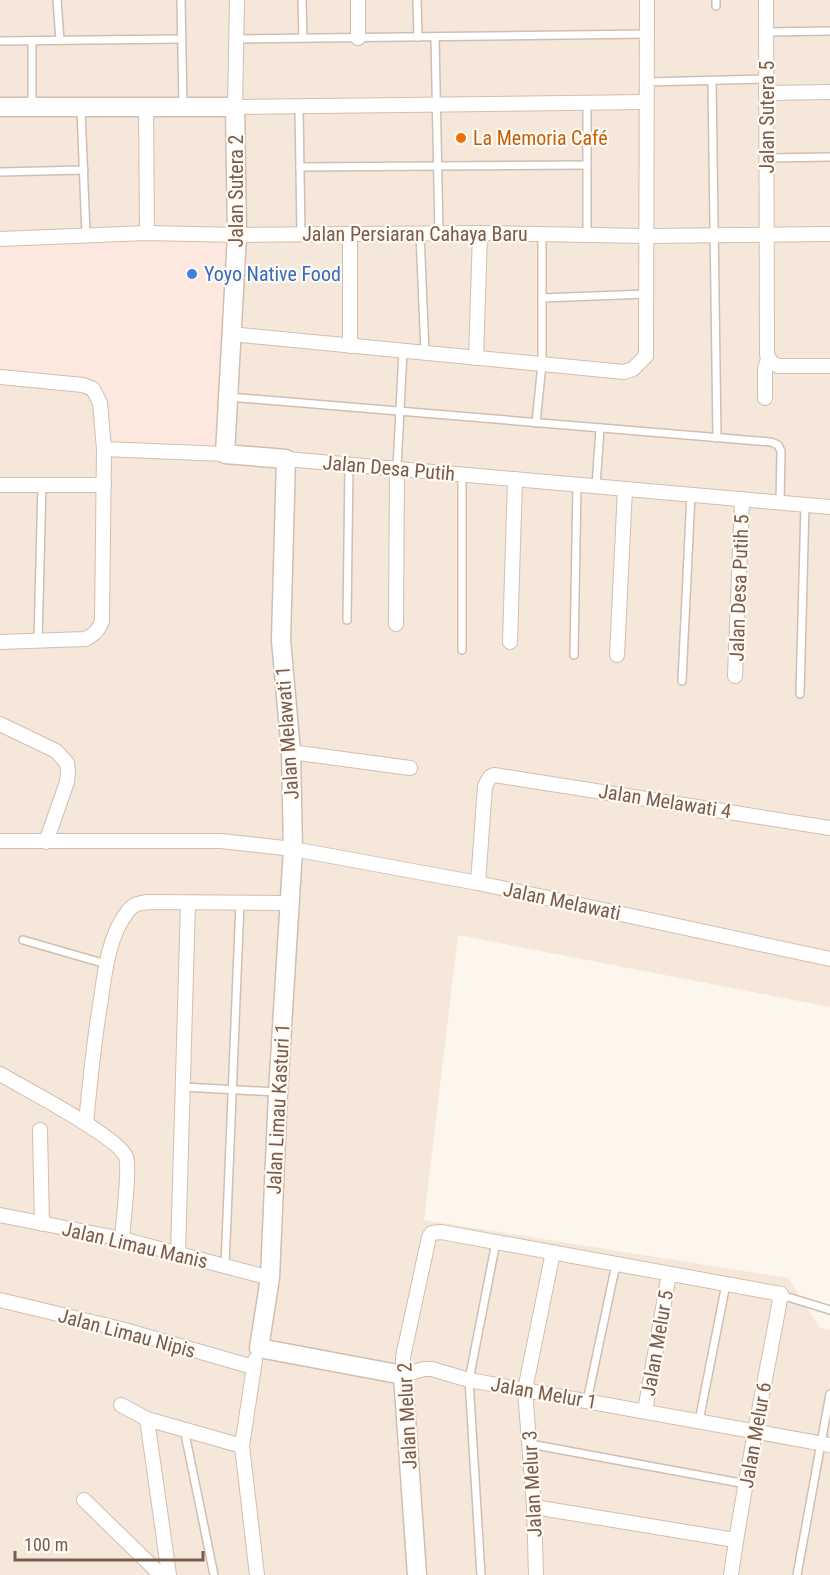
<svg xmlns="http://www.w3.org/2000/svg" width="830" height="1575" font-family="'Roboto Condensed',sans-serif">
<style>
.residential{fill:#f5e8da}
.commercial{fill:#fde8e0}
.lines{fill:none;stroke-linecap:round;stroke-linejoin:round}
.service-casing{stroke:#d1beb0;stroke-width:10}
.minor-casing{stroke:#d1beb0;stroke-width:16}
.tertiary-casing{stroke:#d1beb0;stroke-width:21}
.service{stroke:#fff;stroke-width:7}
.minor{stroke:#fff;stroke-width:14}
.tertiary{stroke:#fff;stroke-width:18}
.food-dot{fill:#e8710a;stroke:#fffaf3;stroke-width:2}
.shop-dot{fill:#3f7fe0;stroke:#fffaf3;stroke-width:2}
.labels{text-anchor:middle;dominant-baseline:central;stroke-width:4.5;stroke-linejoin:round;paint-order:stroke}
.street-label{font-size:20px;fill:#7a5c4d;stroke:#fffaf3}
.food-label{font-size:20px;fill:#c56008;stroke:#fffaf3;text-anchor:start}
.shop-label{font-size:20px;fill:#366cbe;stroke:#fffaf3;text-anchor:start}
</style>
<rect width="100%" height="100%" fill="#fdf6ec"/>
<!-- residential -->
<polygon class="residential" points="0,0 830,0 830,1007 458,935 424,1220 788,1278 820,1328 830,1330 830,1575 0,1575"/>
<!-- commercial -->
<polygon class="commercial" points="148,238 230,240 218,449 108,444 100,388 0,373 0,244"/>
<g class="lines">
<defs>
<g id="service">
<polyline points="57,0 60,40"/>
<polyline points="181,0 183,106"/>
<polyline points="302,0 303,38"/>
<polyline points="417,0 418,37"/>
<polyline points="716,0 716,6"/>
<polyline points="766,32 830,31"/>
<polyline points="435,37 439,234"/>
<polyline points="235,39 647,34"/>
<polyline points="0,41 181,39"/>
<polyline points="32,41 32,107"/>
<polyline points="712,81 717,438"/>
<polyline points="646,82 766,79"/>
<polyline points="587,103 587,235"/>
<polyline points="299,107 301,234"/>
<polyline points="81,109 86,235"/>
<polyline points="767,158 830,157"/>
<polyline points="300,167 587,165"/>
<polyline points="0,172 84,170"/>
<polyline points="420,234 425,353"/>
<polyline points="542,298 646,294"/>
<polyline points="229,397 771,442 778,445 781,451 780,502"/>
<polyline points="536,423 542,364 542,234"/>
<polyline points="397,468 403,351"/>
<polyline points="462,474 462,650"/>
<polyline points="596,486 600,428"/>
<polyline points="347,620 349,464"/>
<polyline points="38,641 42,484"/>
<polyline points="574,655 577,485"/>
<polyline points="682,681 691,494"/>
<polyline points="800,694 805,505"/>
<polyline points="23,940 106,964"/>
<polyline points="183,1087 276,1092"/>
<polyline points="225,1266 240,903"/>
<polyline points="781,1295 830,1310"/>
<polyline points="587,1401 616,1264"/>
<polyline points="699,1421 726,1284"/>
<polyline points="184,1429 214,1575"/>
<polyline points="530,1444 746,1484"/>
<polyline points="481,1575 469,1380 496,1242"/>
<polyline points="797,1575 830,1394"/>
</g>
<g id="minor">
<polyline points="237,0 235,107 646,102"/>
<polyline points="358,0 358,38"/>
<polyline points="766,0 767,355 771,362 778,366 830,366"/>
<polyline points="766,93 830,92"/>
<polyline points="146,106 147,233"/>
<polyline points="0,239 147,233 237,235 480,233 646,236 830,234"/>
<polyline points="231,334 624,372 633,369 646,356 647,0"/>
<polyline points="350,346 350,234"/>
<polyline points="476,358 480,233"/>
<polyline points="0,377 83,385 93,389 100,403 104,449 225,454"/>
<polyline points="765,398 765,369 768,359"/>
<polyline points="286,459 830,507"/>
<polyline points="0,485 104,485"/>
<polyline points="396,624 397,468"/>
<path d="M0 642 85 639C94 635 98 631 102 621L104 449"/>
<polyline points="510,642 515,479"/>
<polyline points="617,655 625,489"/>
<polyline points="735,676 742,499"/>
<polyline points="0,724 56,751 67,763 68,771 67,782 46,842"/>
<polyline points="291,752 410,768"/>
<polyline points="0,841 221,841 293,849 478,883 830,959"/>
<polyline points="478,883 485,786 490,777 494,775 830,828"/>
<path d="M0 1074C22 1087 119 1137 126 1157 130 1168 123 1223 122 1239"/>
<path d="M86 1123C90 1081 94 1040 101 999 105 970 109 935 128 911 133 904 140 903 148 902L289 903"/>
<polyline points="40,1130 42,1224"/>
<polyline points="0,1215 122,1239 270,1278"/>
<polyline points="178,1253 188,903"/>
<polyline points="0,1300 121,1329 253,1367"/>
<polyline points="255,1360 242,1446 257,1575"/>
<polyline points="121,1405 147,1419 242,1446"/>
<polyline points="645,1411 669,1274"/>
<polyline points="147,1419 169,1575"/>
<polyline points="84,1500 161,1575"/>
<polyline points="534,1507 735,1540"/>
<polyline points="536,1575 534,1507 525,1390 553,1252"/>
<path d="M731 1575C744 1481 764 1388 781 1294L441 1232 432 1233 429 1237 403 1357V1375L424 1369H432L469 1380 830 1445"/>
</g>
<polyline id="tertiary" points="0,107 235,107 237,235 225,454 286,459 281,640 291,752 293,849 278,1092 270,1278 259,1348 403,1375 417,1575"/>
</defs>
<!-- service casing -->
<use href="#service" class="service-casing"/>
<!-- minor casing -->
<use href="#minor" class="minor-casing"/>
<!-- tertiary casing -->
<use href="#tertiary" class="tertiary-casing"/>
<!-- service -->
<use href="#service" class="service"/>
<!-- minor -->
<use href="#minor" class="minor"/>
<!-- tertiary -->
<use href="#tertiary" class="tertiary"/>
</g>
<!-- markers -->
<circle class="food-dot" cx="461" cy="138" r="6"/>
<circle class="shop-dot" cx="192" cy="274" r="6"/>
<g class="labels">
<!-- street labels -->
<g class="street-label">
<text transform="translate(767 117) rotate(-90)">Jalan Sutera 5</text>
<text transform="translate(236 191) rotate(-90)">Jalan Sutera 2</text>
<text x="415" y="234">Jalan Persiaran Cahaya Baru</text>
<text transform="translate(389 468) rotate(5)">Jalan Desa Putih</text>
<text transform="translate(739 588) rotate(-88)">Jalan Desa Putih 5</text>
<text transform="translate(287 733) rotate(-94)">Jalan Melawati 1</text>
<text transform="translate(665 801) rotate(9)">Jalan Melawati 4</text>
<text transform="translate(562 901) rotate(12)">Jalan Melawati</text>
<text transform="translate(278 1109) rotate(-87)">Jalan Limau Kasturi 1</text>
<text transform="translate(135 1245) rotate(13)">Jalan Limau Manis</text>
<text transform="translate(127 1333) rotate(15)">Jalan Limau Nipis</text>
<text transform="translate(657 1343) rotate(-80)">Jalan Melur 5</text>
<text transform="translate(544 1393) rotate(10)">Jalan Melur 1</text>
<text transform="translate(407 1416) rotate(-93)">Jalan Melur 2</text>
<text transform="translate(755 1435) rotate(-80)">Jalan Melur 6</text>
<text transform="translate(532 1484) rotate(-93)">Jalan Melur 3</text>
</g>
<!-- food labels -->
<g class="food-label">
<text x="473" y="138">La Memoria Café</text>
</g>
<!-- shop labels -->
<g class="shop-label">
<text x="204" y="274">Yoyo Native Food</text>
</g>
</g>
<!-- scale -->
<path d="M15 1551v9h188v-9" fill="none" stroke="#7a5c4d" stroke-width="3"/>
<text x="24" y="1551" font-size="18" fill="#7a5c4d" stroke="#fffaf3" stroke-width="4.5" paint-order="stroke">100 m</text>
</svg>
